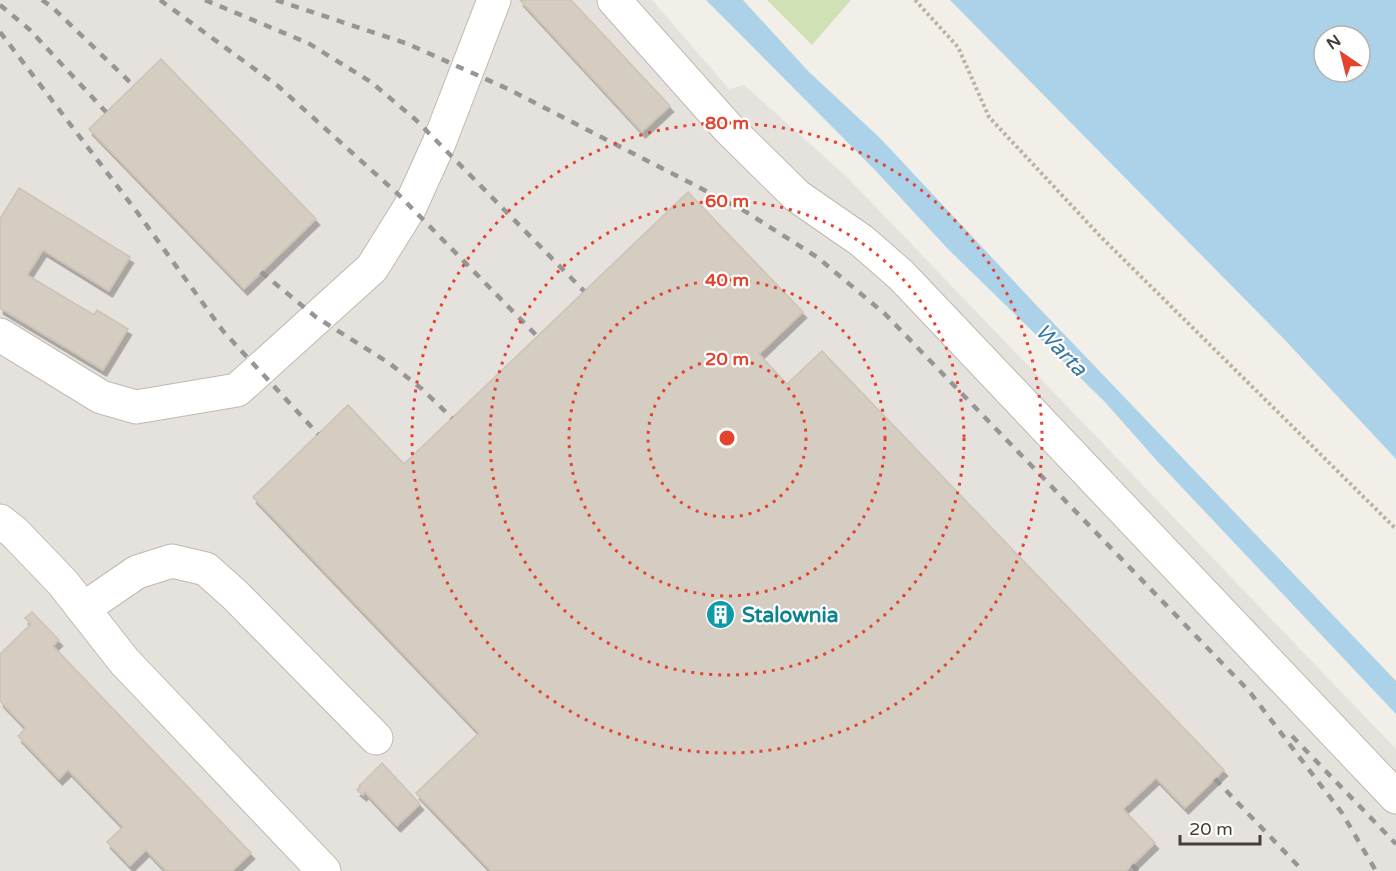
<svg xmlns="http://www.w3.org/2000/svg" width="1396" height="871" font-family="'Varela Round',sans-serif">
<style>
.industrial{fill:#e5e1dd}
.green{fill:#d0e2b5}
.water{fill:#abd2e9;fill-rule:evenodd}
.building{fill:#d6cdc2;stroke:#cdc2b3;stroke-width:1.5;filter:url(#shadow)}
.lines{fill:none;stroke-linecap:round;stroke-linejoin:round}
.minor-casing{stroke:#c0b9af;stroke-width:35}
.path{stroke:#bdb19f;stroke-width:4;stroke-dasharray:3 3;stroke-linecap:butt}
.minor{stroke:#fff;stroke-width:33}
.rail{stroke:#969696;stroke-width:4.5;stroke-dasharray:8 8;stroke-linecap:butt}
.ring{fill:none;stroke:#e4432e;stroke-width:3;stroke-dasharray:3 6}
.labels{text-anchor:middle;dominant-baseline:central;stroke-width:4.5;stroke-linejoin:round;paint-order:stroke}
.culture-label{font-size:21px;font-weight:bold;fill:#0d838f;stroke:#fff;text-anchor:start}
.water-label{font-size:22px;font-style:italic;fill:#3a789f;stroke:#fff}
.centre{fill:#e4432e;stroke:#fff;stroke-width:3}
.ring-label{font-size:18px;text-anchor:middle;font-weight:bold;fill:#e4432e;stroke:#fff;stroke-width:4.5;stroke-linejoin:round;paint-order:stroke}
</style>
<defs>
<filter id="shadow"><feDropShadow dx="3.5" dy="6" stdDeviation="0" flood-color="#0004"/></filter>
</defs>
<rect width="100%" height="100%" fill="#f2efe8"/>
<!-- industrial -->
<polygon class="industrial" points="0,0 652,0 729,89 744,85 847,177 1396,749 1396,871 0,871"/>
<!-- green -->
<polygon class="green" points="767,0 851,0 812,45"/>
<!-- water -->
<g class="water">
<polygon points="706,0 743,0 809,72 880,138 1039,308 1396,681 1396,714 1158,462 1105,402 947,248 874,169"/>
<path d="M950 0H1396V459L1284 339ZM1324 36H1360V72H1324Z"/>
</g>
<!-- building -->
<g class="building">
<polygon points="520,0 571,0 670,106 642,132"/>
<polygon points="161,59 316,219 244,289 89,129"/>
<polygon points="19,188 130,257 109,291 43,250 27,275 94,315 97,310 128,329 103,370 0,308 0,219"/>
<polygon points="688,192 803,312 759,354 787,384 822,351 1224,770 1185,808 1156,778 1123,809 1155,843 1126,871 491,871 416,793 479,733 253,497 348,405 404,464"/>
<polygon points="32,612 59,640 53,646 251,853 232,871 166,871 146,850 130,866 107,842 123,827 68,770 59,779 18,736 26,728 0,701 0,654 31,624 25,618"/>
<polygon points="382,763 420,804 397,826 365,792 363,795 357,790 360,787 359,786"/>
</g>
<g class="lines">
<defs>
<g id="minor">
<polyline points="614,0 728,128 797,196 862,241 901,275 1396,797"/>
<polyline points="0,335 101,397 136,407 237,390 372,268 410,207 439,143 494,0"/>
<polyline points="0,521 14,532 63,583 124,661 324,871"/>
<polyline points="83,609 137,572 172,561 206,569 235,595 376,738"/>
</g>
</defs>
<!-- minor casing -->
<use href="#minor" class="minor-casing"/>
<!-- path -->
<polyline class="path" points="915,0 958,47 989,117 1100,236 1396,529"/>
<!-- minor -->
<use href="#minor" class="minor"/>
<!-- rail -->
<g class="rail">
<polyline points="42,0 52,7 134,86"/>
<polyline points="160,0 278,86 399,195 537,336"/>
<polyline points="205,0 308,43 371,82 416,120 584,291"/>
<polyline points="276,0 408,44 508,89 743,210 817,257 885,314 1249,691 1342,813 1376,871"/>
<polyline points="0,5 29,29 106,112"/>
<polyline points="0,32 137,212 223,331 318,434"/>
<polyline points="261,272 316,317 389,363 422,389 452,418"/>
<polyline points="1292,736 1396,844"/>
<polyline points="1215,779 1303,871"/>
<polyline points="1132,865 1138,871"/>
</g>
</g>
<!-- distance rings -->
<g class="ring">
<circle cx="727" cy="438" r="79"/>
<circle cx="727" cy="438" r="158"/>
<circle cx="727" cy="438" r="237"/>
<circle cx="727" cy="438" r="315"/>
</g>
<!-- icons -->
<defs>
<symbol id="building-disc" viewBox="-11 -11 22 22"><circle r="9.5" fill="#0f9aa8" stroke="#fff"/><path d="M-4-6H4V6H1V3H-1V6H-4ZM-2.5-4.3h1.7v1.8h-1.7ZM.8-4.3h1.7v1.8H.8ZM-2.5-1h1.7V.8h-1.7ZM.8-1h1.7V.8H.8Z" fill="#fff"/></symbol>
</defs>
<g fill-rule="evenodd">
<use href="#building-disc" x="704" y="598" width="33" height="33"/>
</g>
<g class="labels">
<!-- culture labels -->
<g class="culture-label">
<text x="742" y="615">Stalownia</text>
</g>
<!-- water labels -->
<g class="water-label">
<text transform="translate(1061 350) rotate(46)">Warta</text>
</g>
</g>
<circle cx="727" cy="438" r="9" class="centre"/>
<g class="ring-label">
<text x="727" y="129">80 m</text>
<text x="727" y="207">60 m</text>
<text x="727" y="286">40 m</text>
<text x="727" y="365">20 m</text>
</g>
<!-- north arrow -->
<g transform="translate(1342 54) rotate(325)"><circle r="28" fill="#ffffff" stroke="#b5b2af" stroke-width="1.5"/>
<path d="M0-4.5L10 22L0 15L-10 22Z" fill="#e4432e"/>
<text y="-9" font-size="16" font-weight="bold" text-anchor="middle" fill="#453f38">N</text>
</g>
<!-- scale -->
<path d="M1180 835v9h80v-9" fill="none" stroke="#453f38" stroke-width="3"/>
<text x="1189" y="835" font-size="18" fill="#453f38" stroke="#ffffff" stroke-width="4.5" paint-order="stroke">20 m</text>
</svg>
